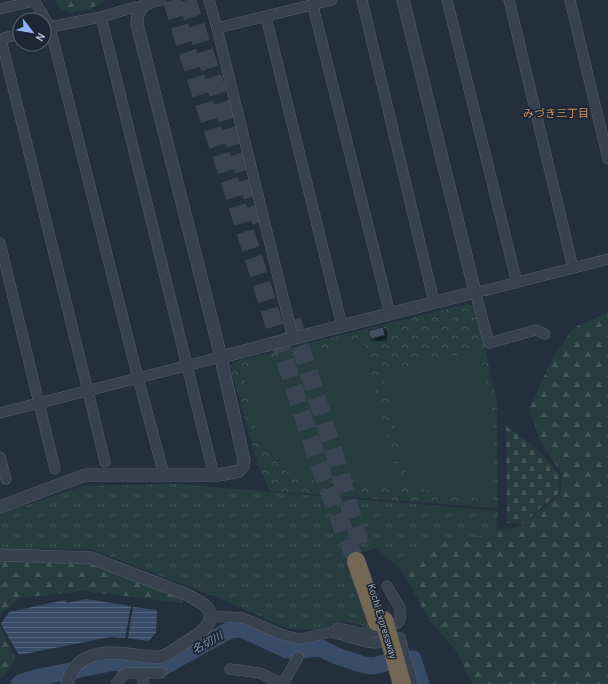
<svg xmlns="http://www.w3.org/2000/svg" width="608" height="684" font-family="Barlow,'Noto Sans JP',sans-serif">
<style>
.grass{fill:url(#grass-tufts)}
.forest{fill:url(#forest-firs)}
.cemetery{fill:url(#cemetery-stones)}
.park{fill:url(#park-crowns)}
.pitch{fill:#263c3f}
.water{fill:url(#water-rules)}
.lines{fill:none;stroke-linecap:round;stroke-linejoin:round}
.river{stroke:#394c67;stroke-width:17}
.building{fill:#455162;stroke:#1f2835;filter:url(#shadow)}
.motorway-tunnel{stroke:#3a4453;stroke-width:18;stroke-dasharray:18 9;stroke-linecap:butt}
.minor-casing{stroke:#565f6c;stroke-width:11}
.tertiary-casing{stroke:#565f6c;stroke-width:13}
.motorway-casing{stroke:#434c59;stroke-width:19}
.minor{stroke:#38414e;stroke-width:10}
.tertiary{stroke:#38414e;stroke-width:12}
.motorway{stroke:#746855;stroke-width:18}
.motorway-bridge-casing{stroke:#434c59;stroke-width:19;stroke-linecap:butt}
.motorway-bridge{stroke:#746855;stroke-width:18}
.labels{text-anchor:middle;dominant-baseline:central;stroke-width:3.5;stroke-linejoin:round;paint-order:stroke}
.street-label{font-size:10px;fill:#b4bcc9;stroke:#1d2633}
.neighbourhood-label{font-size:11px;fill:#d59563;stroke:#1d2633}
.water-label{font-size:11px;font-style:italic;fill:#7c92b1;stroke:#1d2633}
</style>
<defs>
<pattern id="grass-tufts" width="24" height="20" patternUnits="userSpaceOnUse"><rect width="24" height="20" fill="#263c3f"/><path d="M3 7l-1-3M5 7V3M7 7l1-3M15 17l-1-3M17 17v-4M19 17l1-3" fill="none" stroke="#435659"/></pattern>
<pattern id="forest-firs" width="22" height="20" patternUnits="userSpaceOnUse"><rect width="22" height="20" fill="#263c3f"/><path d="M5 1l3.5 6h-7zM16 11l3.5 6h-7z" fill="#435659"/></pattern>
<pattern id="cemetery-stones" width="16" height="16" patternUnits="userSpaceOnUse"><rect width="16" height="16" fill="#263c3f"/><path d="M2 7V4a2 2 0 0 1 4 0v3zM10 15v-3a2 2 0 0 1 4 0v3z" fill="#435659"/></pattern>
<pattern id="park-crowns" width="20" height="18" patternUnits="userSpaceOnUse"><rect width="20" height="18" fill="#263c3f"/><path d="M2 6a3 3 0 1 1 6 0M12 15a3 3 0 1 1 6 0" fill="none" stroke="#435659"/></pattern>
<pattern id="water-rules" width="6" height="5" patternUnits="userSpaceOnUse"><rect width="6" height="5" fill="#394c67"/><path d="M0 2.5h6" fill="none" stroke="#53647b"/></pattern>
<filter id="shadow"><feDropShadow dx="3.5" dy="3.5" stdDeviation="2" flood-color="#0009"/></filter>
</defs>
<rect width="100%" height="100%" fill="#242f3e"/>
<!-- grass -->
<polygon class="grass" points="177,484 498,511 496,526 499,530 481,536 428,544 401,569 375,548 345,558 369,627 342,621 319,631 287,628 216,597 90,549 0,550 0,514 83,486"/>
<!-- forest -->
<g class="forest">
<polygon points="55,0 107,0 91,9 69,13 60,8"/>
<polygon points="608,312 608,684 472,684 457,652 430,621 401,569 428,544 481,536 499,530 518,527 560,495 562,473 542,445 529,410 550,363 573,328"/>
<polygon points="33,559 88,563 184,600 183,603 83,591 20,598 3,612 0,618 0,562"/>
<polygon points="0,626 16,660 0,680"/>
</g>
<!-- cemetery -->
<polygon class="cemetery" points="506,426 537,449 560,475 559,493 522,524 507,523"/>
<!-- park -->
<polygon class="park" points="468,304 476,309 497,402 498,508 270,491 258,465 230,366 233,362"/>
<!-- pitch -->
<g class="pitch">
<polygon points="363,339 399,486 286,472 258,441 243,368"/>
<polygon points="479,350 494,420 494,501 409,487 382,372"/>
</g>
<!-- water -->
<g class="water">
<polygon points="86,599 131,606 125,638 110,637 19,655 1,624 9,612 65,600 67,603"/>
<polygon points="133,607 157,610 156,633 148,641 128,638"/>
</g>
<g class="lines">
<!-- river -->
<polyline class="river" points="19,684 22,682 35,678 115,662 161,668 230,630 242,629 287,650 302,650 320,648 337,656 364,665 374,666 399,659 413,659 421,684"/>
</g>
<!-- building -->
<polygon class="building" points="383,327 385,335 371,339 368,331"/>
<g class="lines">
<!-- motorway-tunnel -->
<g class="motorway-tunnel">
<path d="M172 0C195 81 224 160 248 240 282 348 312 456 356 561"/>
<polyline points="187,0 262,225"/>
<polyline points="292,320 335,455 360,544"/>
</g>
<defs>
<g id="minor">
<polyline points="34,0 50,27 101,17 135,7 141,8"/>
<polyline points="209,0 217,28 293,338"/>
<polyline points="362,0 434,302"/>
<polyline points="447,0 517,283"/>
<polyline points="509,0 573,268"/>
<polyline points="570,0 608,159"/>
<polyline points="313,6 390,314"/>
<polyline points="0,9 34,1"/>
<polyline points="101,17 214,475"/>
<polyline points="266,17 342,326"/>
<polyline points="44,28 50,27 138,378 164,475"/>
<polyline points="217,28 332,0"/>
<polyline points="0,39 20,34"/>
<polyline points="1,39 88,391 105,462"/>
<polyline points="0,243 55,469"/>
<polyline points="545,334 536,330 489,343 475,292 487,290 608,259"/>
<polyline points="0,413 221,357"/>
<polyline points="0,457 6,479"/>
<polyline points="210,616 243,618 283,635 300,639 332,632 366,642 376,643 400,638 413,684"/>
<polyline points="337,629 339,628 361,633 367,633 375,632 398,623 400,619 400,608 387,586"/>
<polyline points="230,669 260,673 282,684"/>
<polyline points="143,679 143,684"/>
<polyline points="116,684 124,674 126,673 161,673"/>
<polyline points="283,684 298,657"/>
</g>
<g id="tertiary">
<polyline points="221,357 475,292 403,0"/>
<path d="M0 507 85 475H218L239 471 243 466 244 460 218 345 137 24C137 7 144 3 159 0"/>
<path d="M0 555 91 558 188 595C194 599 203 602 208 609 218 624 194 638 183 644 175 649 168 656 159 657 154 658 148 656 143 656 126 654 106 650 89 657 77 662 70 672 67 684"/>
</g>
<polyline id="motorway" points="356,561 377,622"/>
</defs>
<!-- minor casing -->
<use href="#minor" class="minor-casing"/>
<!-- tertiary casing -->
<use href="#tertiary" class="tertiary-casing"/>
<!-- motorway casing -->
<use href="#motorway" class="motorway-casing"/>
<!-- minor -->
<use href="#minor" class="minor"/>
<!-- tertiary -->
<use href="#tertiary" class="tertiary"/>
<!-- motorway -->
<use href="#motorway" class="motorway"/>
<defs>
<polyline id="motorway-bridge" points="384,620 402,684"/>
</defs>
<!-- motorway-bridge casing -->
<use href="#motorway-bridge" class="motorway-bridge-casing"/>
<!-- motorway-bridge -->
<use href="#motorway-bridge" class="motorway-bridge"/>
</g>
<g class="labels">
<!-- street labels -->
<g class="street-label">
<text transform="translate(383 621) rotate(73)">Kochi Expressway</text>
</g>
<!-- neighbourhood labels -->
<g class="neighbourhood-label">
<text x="556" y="112">みづき三丁目</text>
</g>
<!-- water labels -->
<g class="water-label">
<text transform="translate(207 642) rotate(-29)">名切川</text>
</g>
</g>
<!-- north arrow -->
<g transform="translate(32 32) rotate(121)"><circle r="19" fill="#1d2633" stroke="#59626f"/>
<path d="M0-3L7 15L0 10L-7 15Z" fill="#8ab4f8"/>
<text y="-6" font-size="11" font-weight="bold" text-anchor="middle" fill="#b4bcc9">N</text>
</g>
</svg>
